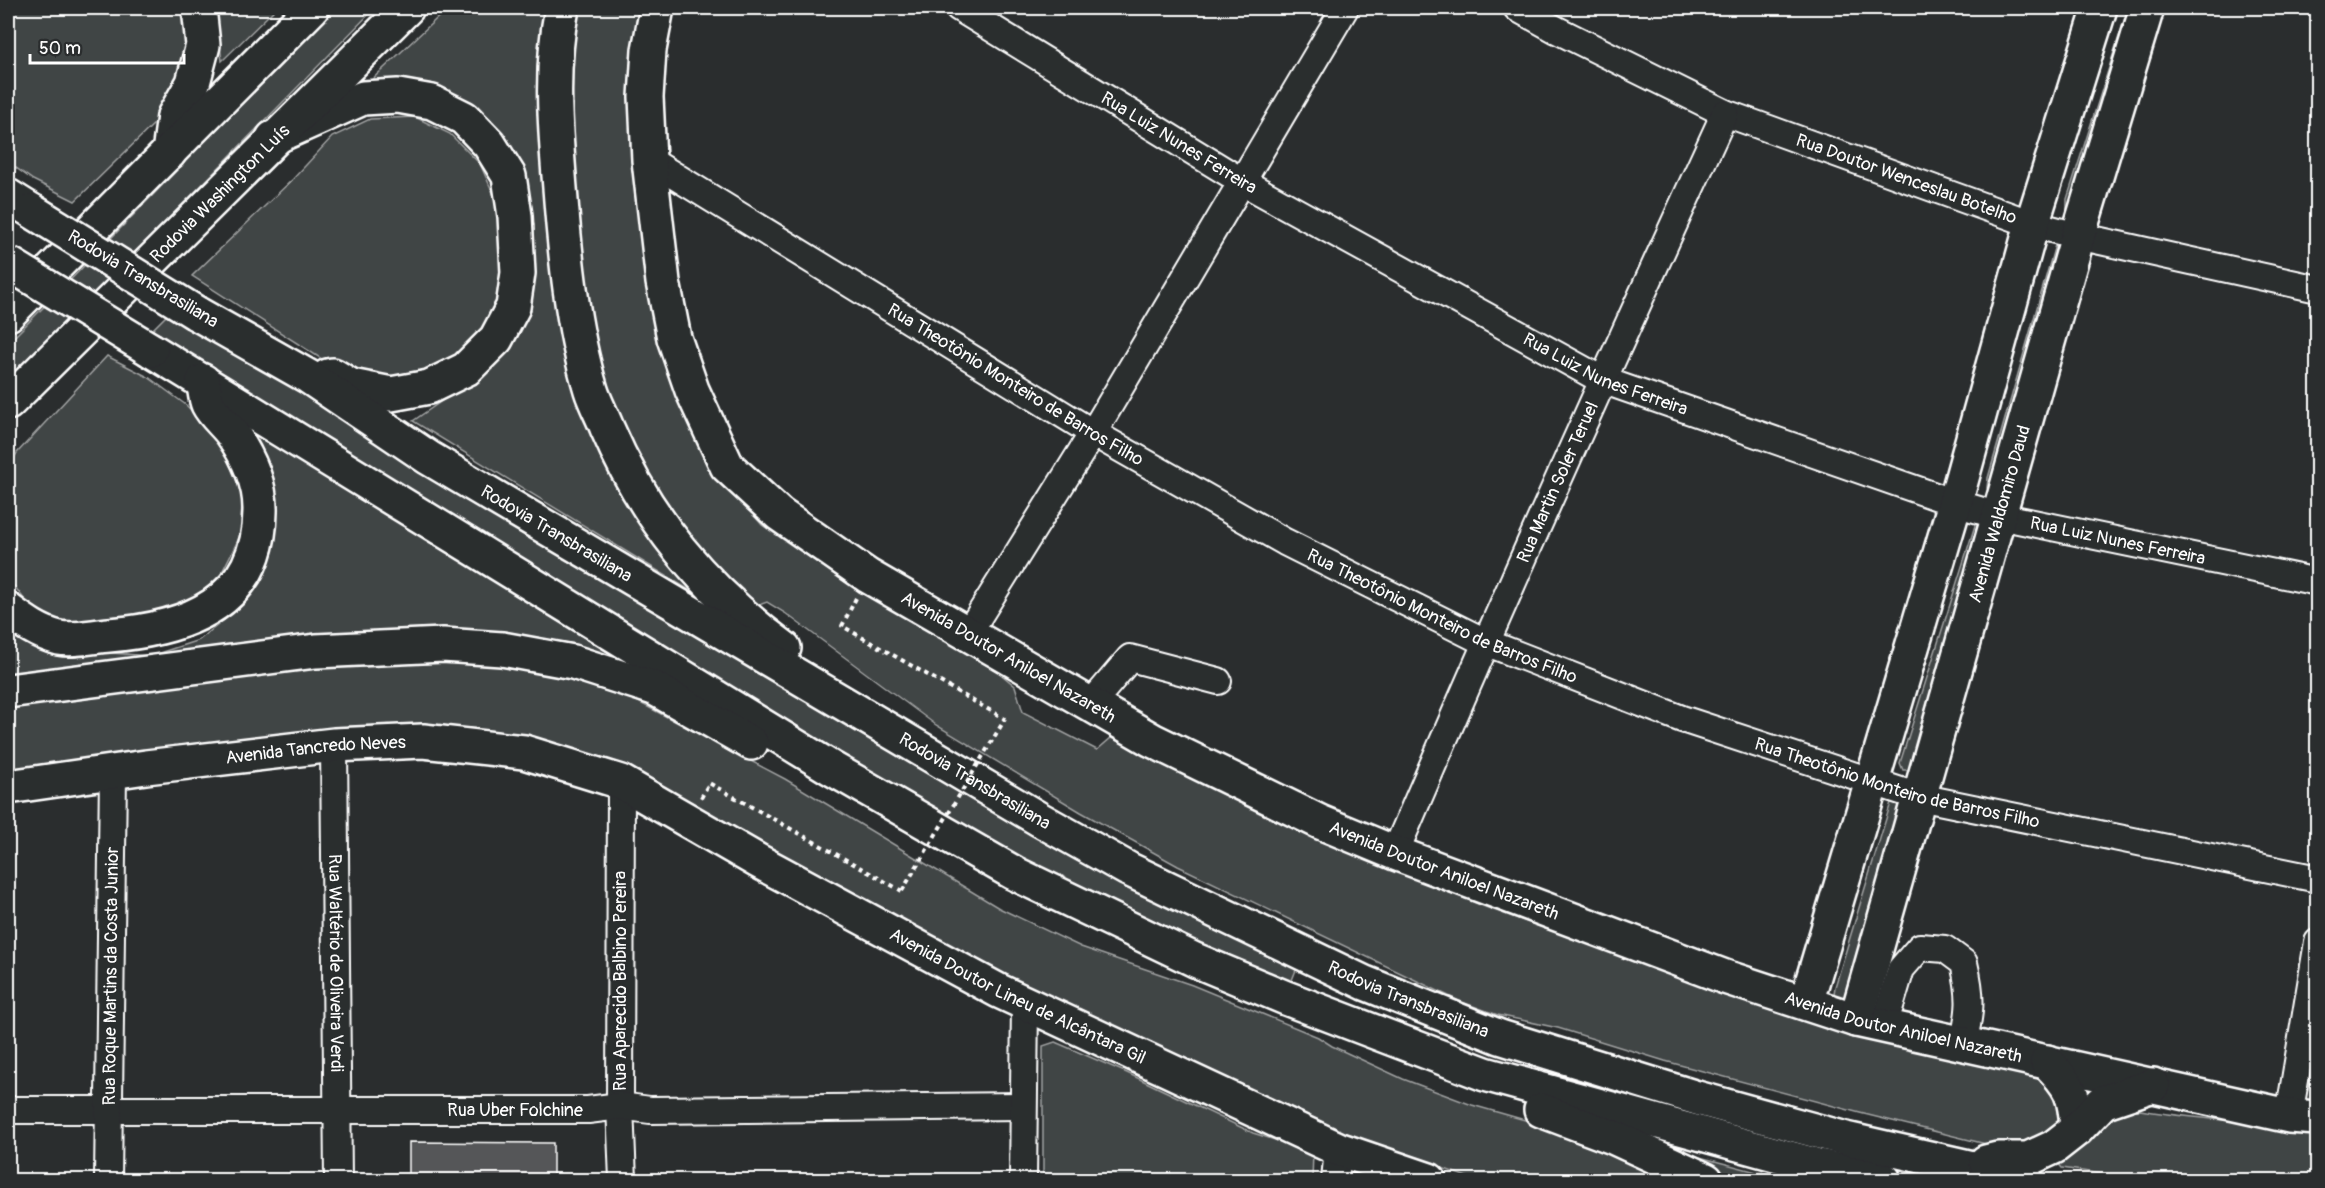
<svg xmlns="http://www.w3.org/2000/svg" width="2325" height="1188" font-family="Pangolin,sans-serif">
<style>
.green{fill:#414445;stroke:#a0a2a2;stroke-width:1.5}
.building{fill:#555758;stroke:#fff;stroke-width:1.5}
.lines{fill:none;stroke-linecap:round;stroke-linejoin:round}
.minor-casing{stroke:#fff;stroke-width:30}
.major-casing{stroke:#fff;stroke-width:38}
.highway-casing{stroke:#fff;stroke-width:38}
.path{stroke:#fff;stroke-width:4;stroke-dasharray:4.5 4.5;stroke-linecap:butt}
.minor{stroke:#2a2d2e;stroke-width:26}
.major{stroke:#2a2d2e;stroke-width:33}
.highway{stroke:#2a2d2e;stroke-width:33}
.highway-bridge-casing{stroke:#fff;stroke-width:38;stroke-linecap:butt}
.path-bridge{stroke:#fff;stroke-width:4;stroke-dasharray:4.5 4.5;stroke-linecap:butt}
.highway-bridge{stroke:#2a2d2e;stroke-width:33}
.labels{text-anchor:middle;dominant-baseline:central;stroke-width:4.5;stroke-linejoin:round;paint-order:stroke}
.street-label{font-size:18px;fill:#fff;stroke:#2a2d2e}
</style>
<rect width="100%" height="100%" fill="#2a2d2e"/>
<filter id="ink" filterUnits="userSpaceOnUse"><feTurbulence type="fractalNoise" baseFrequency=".0167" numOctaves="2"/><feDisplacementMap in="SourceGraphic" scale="12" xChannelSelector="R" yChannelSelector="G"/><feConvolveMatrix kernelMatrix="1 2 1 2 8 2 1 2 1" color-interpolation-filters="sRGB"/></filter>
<g filter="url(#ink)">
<!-- green -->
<g class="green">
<polygon points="8,8 182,8 185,15 187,59 160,118 75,201 33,180 8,162"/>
<polygon points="215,8 276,8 222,61"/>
<path d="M334 8H375L8 383V343C118 233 225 119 334 8Z"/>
<polygon points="448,8 549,8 573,364 704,599 413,421 494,365 516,338 533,278 534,225 524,175 491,126 365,86"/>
<polygon points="568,8 640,8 635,29 631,92 717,472 762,525 844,581 997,671 1015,686 1023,712 1097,750 1111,738 1356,855 1488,908 1742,1000 1849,1033 2043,1079 2069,1112 2050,1138 2007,1148 1986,1144 1860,1113 1665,1061 1558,1028 1498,1015 1459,1001 1178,866 1081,812 936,725 785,613 767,602 759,605 710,564 628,455 583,311 560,108"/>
<polygon points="2128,8 2139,8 2074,213 2067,209 2067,199"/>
<polygon points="415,117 450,134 480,164 494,195 504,236 503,290 488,325 468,352 432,374 385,383 328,363 192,276 293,179 332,137 370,119"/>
<polygon points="2055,245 2062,247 1995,490 1987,488 1988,478"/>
<polygon points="170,312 235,350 916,766 1078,859 1292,966 1296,970 1290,985 1088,898 882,782 157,339 153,329"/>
<polygon points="107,356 148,377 186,405 219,439 242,494 241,534 221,574 190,604 160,618 65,624 31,608 8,578 8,469 17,453"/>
<polygon points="252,432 635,669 574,654 8,683 8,631 37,647 150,656 199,640 244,604 275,541 273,486"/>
<polygon points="1977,519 1983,519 1910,770 1903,770 1900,763"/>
<polygon points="443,656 575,678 627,696 785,779 999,908 1081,947 1192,985 1318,1037 1332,1046 1403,1079 1472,1105 1532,1122 1688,1180 1475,1180 1335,1129 1020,986 626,772 588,754 551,745 8,773 8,706 342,661"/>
<polygon points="1892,799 1899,800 1901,806 1847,995 1841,999 1834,994 1835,987"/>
<polygon points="1055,1042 1127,1073 1253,1133 1313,1152 1312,1180 1043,1180 1043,1046"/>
<path d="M2140 1110C2199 1120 2258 1121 2317 1131V1180H2143L2062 1168 2058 1163 2111 1111Z"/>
<path d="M1692 1155 1787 1180C1743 1180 1725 1187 1689 1156Z"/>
</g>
<!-- building -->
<polygon class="building" points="409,1142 553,1143 553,1180 409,1180"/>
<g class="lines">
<defs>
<g id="minor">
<path id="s1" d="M959 8 1243 182 1602 380 1955 503 1999 516 2318 582"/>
<path id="s2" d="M1517 8 1557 30 1725 113 2032 224 2078 236 2318 289"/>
<path id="s3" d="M649 160 1093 433 1285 542 1485 642 1682 719 1919 797 2318 879"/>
<polyline points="967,635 1093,433 1345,8"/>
<polyline points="1091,704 1130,658 1218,681"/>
<path id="s4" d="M334 745 338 1180"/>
<polyline points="621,782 620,1106 623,1180"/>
<path id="s5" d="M1395 853C1501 605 1612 358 1725 113"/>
<path d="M1884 1026 1901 969 1920 947 1945 949 1964 963C1972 997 1971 1010 1963 1044"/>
<path id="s6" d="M8 1110H588L620 1106 650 1110 1023 1106"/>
<polyline points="2289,1116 2318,942"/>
<path id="s7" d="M108 1180 113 773"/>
<polyline points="1023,1180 1025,1003"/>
<polyline points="1335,1180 1338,1149"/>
</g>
<g id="major">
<path id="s8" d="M657 8 649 50 646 97 649 160 663 282 674 338 692 390 727 466 779 514 868 576 1152 740 1320 822 1395 853 1725 977 1856 1020 2289 1116 2318 1118"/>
<path id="s9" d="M8 787 146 767 334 745 423 741 524 752 621 782 758 861 999 991 1338 1149 1429 1180"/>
<polyline points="1806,1003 1955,503 2032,224 2100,8"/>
<path id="s10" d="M1856 1020 2078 236 2147 8"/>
</g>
<g id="highway">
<path d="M562 8C550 68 555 127 560 188 565 254 572 327 591 390 595 403 602 415 607 428 646 519 704 589 784 648"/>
<polyline points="273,138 363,98 398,96 432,102 464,118 489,144 509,176 515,216 518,273 513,307 496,339 466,369 429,387 391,394 351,386 333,375 328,376"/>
<polyline points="169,153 174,116 193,83 203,45 199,8"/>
<polyline points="8,196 32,211"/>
<path id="s11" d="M196 313 309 377 429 458 1039 819 1128 869 1365 983 1500 1037 1697 1098 1846 1139 2026 1180"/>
<polyline points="8,314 312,8"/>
<polyline points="151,350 831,768 1014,873 1195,960 1286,998 1485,1074 1815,1165 1884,1180"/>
<path id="s12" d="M8 403 407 8"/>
<path d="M8 610C24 622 39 633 59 638 74 641 94 636 109 635 186 629 259 603 260 512 261 484 247 455 231 432 224 423 213 414 208 404 205 397 205 388 203 381"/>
<polyline points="8,691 316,651 443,645 502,649 573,662 654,688 751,743"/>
<path d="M2047 1062C2071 1086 2075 1095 2077 1129"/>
<polyline points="1541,1110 1613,1137 1706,1180"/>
<polyline points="1986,1162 1998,1159 2028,1159 2054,1147 2077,1129 2103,1102 2153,1085"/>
</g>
</defs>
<!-- minor casing -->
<use href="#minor" class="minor-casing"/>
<!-- major casing -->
<use href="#major" class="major-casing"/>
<!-- highway casing -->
<use href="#highway" class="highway-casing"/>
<!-- path -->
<g class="path">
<polyline points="856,598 842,626 1005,719"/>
<polyline points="701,798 709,783 902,891"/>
</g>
<!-- minor -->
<use href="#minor" class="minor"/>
<!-- major -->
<use href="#major" class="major"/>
<!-- highway -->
<use href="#highway" class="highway"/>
<defs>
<g id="highway-bridge">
<polyline points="32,211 196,313"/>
<polyline points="8,263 151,350"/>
</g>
</defs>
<!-- highway-bridge casing -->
<use href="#highway-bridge" class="highway-bridge-casing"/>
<!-- path-bridge -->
<polyline class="path-bridge" points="902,891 1005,719"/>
<!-- highway-bridge -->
<use href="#highway-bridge" class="highway-bridge"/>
</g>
</g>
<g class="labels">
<!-- street labels -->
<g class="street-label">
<text stroke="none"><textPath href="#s1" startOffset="258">Rua Luiz Nunes Ferreira</textPath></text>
<text stroke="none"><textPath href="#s2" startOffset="426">Rua Doutor Wenceslau Botelho</textPath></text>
<text stroke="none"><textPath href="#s12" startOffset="298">Rodovia Washington Luís</textPath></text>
<text transform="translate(143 279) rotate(31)">Rodovia Transbrasiliana</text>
<text stroke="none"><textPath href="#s1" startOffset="744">Rua Luiz Nunes Ferreira</textPath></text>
<text stroke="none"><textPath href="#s3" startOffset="430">Rua Theotônio Monteiro de Barros Filho</textPath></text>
<text stroke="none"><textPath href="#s5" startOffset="405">Rua Martin Soler Teruel</textPath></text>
<text stroke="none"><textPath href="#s10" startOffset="526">Avenida Waldomiro Daud</textPath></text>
<text stroke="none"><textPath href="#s11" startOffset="423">Rodovia Transbrasiliana</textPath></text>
<text stroke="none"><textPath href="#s1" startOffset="1284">Rua Luiz Nunes Ferreira</textPath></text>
<text stroke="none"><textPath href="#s3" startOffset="916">Rua Theotônio Monteiro de Barros Filho</textPath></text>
<text stroke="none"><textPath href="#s8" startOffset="813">Avenida Doutor Aniloel Nazareth</textPath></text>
<text stroke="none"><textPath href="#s9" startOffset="310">Avenida Tancredo Neves</textPath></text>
<text stroke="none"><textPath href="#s11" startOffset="909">Rodovia Transbrasiliana</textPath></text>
<text stroke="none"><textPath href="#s3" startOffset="1402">Rua Theotônio Monteiro de Barros Filho</textPath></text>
<text stroke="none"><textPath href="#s8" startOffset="1299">Avenida Doutor Aniloel Nazareth</textPath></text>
<text stroke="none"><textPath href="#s4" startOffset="218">Rua Waltério de Oliveira Verdi</textPath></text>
<text stroke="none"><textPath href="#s7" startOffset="204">Rua Roque Martins da Costa Junior</textPath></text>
<text transform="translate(620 981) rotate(-90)">Rua Aparecido Balbino Pereira</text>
<text stroke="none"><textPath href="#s9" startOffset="1072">Avenida Doutor Lineu de Alcântara Gil</textPath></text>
<text stroke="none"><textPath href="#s11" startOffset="1395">Rodovia Transbrasiliana</textPath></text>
<text stroke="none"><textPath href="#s8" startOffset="1785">Avenida Doutor Aniloel Nazareth</textPath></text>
<text stroke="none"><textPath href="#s6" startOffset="507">Rua Uber Folchine</textPath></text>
</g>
</g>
<!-- margin -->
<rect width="2325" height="1188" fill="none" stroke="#2a2d2e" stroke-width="30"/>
<rect x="15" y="15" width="2295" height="1158" fill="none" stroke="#fff" stroke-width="2" filter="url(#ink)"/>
<!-- scale -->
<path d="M30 54v9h154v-9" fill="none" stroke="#ffffff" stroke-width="3"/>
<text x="39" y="54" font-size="18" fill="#ffffff" stroke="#2a2d2e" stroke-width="4.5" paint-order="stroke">50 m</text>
</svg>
